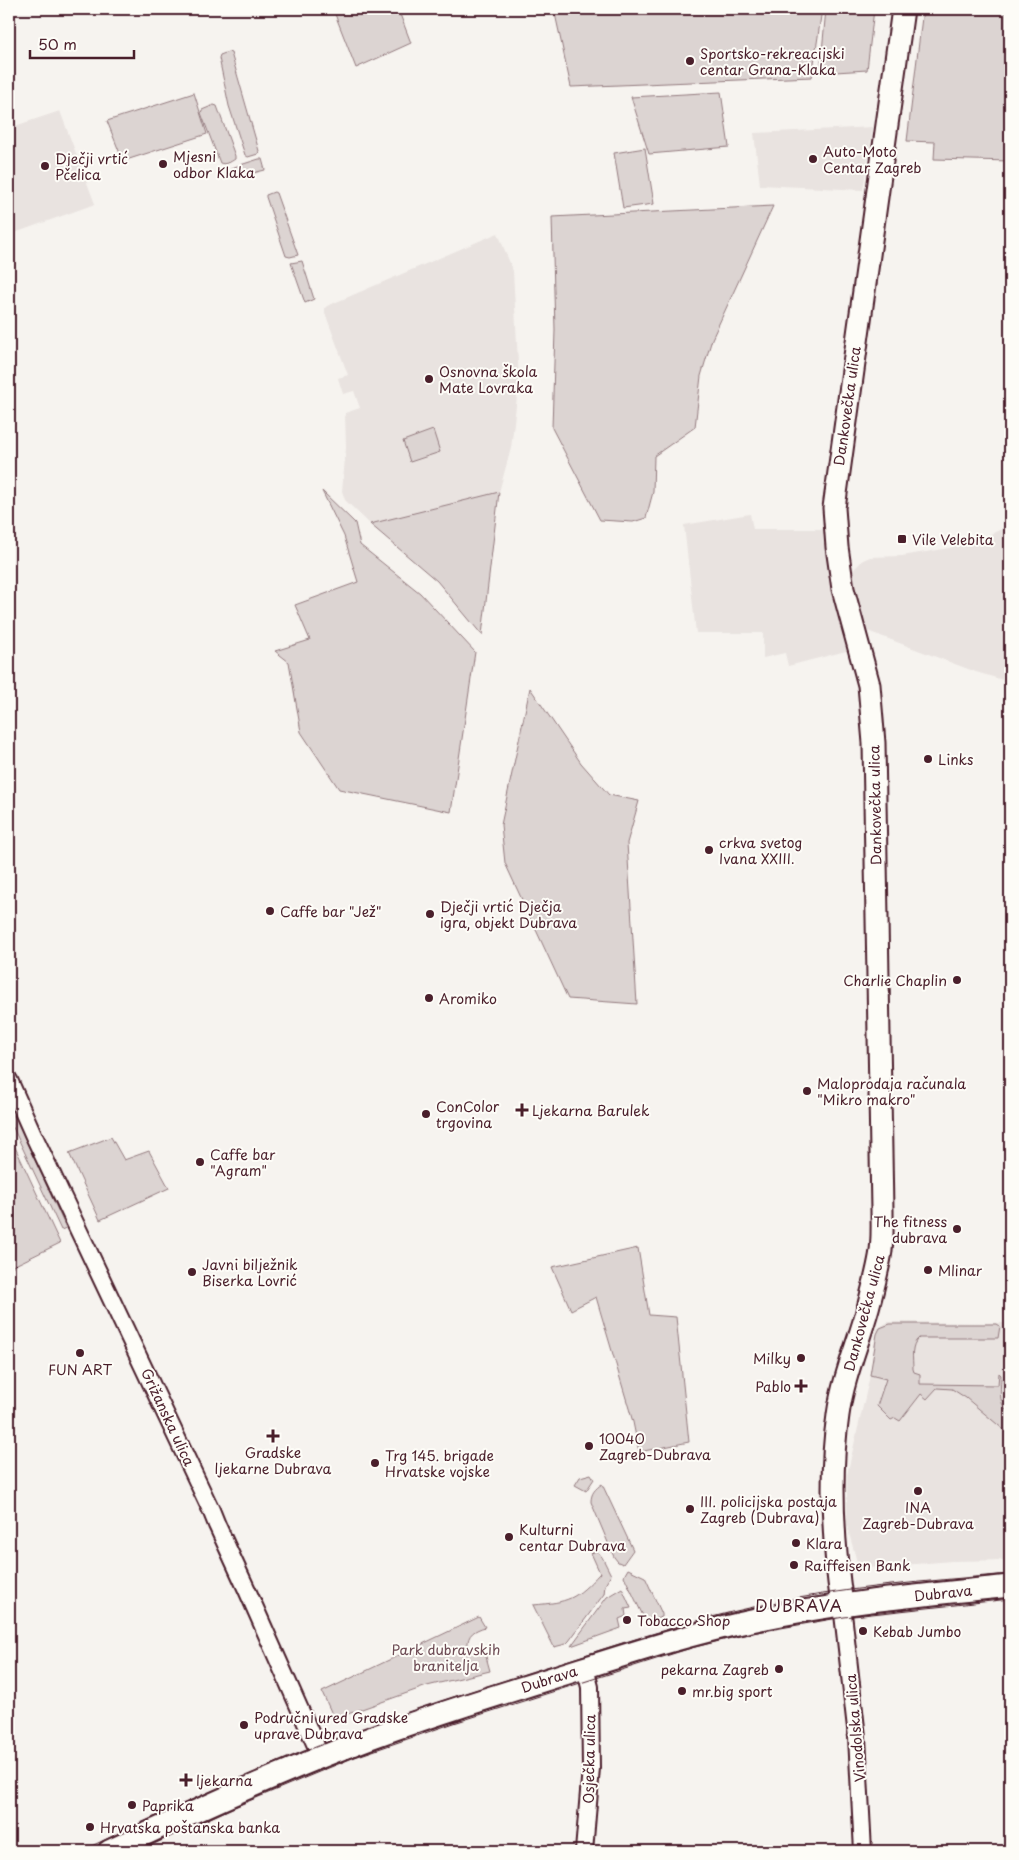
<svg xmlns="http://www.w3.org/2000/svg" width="1019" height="1860" font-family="'Playpen Sans',sans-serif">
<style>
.built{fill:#e9e3e0}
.green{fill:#dcd4d2;stroke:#937a7e}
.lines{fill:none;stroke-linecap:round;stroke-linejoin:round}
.minor-casing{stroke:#4a1f2b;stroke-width:20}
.major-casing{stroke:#4a1f2b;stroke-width:25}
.minor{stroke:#fdfcf7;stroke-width:16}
.major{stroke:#fdfcf7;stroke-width:21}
.tram{stroke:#4a1f2b;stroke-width:1}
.poi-dot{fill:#4a1f2b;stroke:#fdfcf7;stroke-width:2}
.labels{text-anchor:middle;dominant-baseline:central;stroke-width:4;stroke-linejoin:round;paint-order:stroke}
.poi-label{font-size:14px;fill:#4a1f2b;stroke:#fdfcf7;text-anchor:start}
.street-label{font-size:14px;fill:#4a1f2b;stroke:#fdfcf7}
.park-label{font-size:14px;fill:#6e4c55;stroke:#fdfcf7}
.quarter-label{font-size:16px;letter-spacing:1px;fill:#4a1f2b;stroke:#fdfcf7}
</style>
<rect width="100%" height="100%" fill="#f6f3ef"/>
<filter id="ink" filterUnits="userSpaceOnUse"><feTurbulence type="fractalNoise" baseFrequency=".02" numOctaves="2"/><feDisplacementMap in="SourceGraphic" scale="10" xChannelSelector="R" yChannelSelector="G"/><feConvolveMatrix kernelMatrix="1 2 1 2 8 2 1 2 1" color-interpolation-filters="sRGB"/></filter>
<g filter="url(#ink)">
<!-- built -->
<g class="built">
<polygon points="60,111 95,204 9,235 9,128"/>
<polygon points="873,127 863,190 760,185 754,133"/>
<polygon points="498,233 513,271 519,380 511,448 499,492 370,524 345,500 342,491 346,448 345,413 360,408 354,391 343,394 338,378 348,375 325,313 325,308 327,306"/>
<polygon points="750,514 753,529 825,529 829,573 850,650 788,666 785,653 763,658 763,633 696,633 684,525"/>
<polygon points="1010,525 1010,682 976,672 865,630 852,582 853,570 863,560 870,557 902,556 949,548 991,534"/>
<polygon points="888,1322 1010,1323 1010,1560 952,1561 867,1568 857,1562 847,1526 847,1475 869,1380 877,1329"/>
</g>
<!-- green -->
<g class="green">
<polygon points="333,9 398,9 411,43 356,68"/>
<polygon points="554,9 822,9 812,77 571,87"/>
<polygon points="826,9 874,9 867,70 820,73"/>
<polygon points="923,9 1010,9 1010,161 934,159 935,142 907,141"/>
<polygon points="228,52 231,53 259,151 258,154 248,157 245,155 229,106 219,58 220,55"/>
<polygon points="721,92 729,147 649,154 631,97"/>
<polygon points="194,93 207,134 123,161 107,121"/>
<path d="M214 105 217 106 235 156V159C231 162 225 165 220 163L201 113 202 110Z"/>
<polygon points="645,148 654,204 623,208 614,153"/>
<polygon points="259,159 262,159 265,170 241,176 235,174 231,168"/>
<polygon points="274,192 276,193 298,255 290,257 286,256 266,197 266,195"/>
<polygon points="773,206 712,339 701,376 695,427 654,456 653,492 646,518 633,522 600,520 552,428 555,330 552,217"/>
<polygon points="302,261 314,299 305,303 291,263"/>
<polygon points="433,430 440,452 410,462 403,441"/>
<polygon points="322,491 355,523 360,545 420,593 475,652 451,812 339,789 301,732 289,662 275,651 310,640 295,605 358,582 344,536"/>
<polygon points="499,492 482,635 437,581 370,524"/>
<polygon points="530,688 581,763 609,795 639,801 627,843 637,1004 568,999 505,863 501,825"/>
<polygon points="9,1103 66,1228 61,1230 9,1119"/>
<polygon points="111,1137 124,1160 149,1151 169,1188 100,1220 69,1153"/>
<polygon points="14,1145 60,1243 9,1268 9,1243 13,1241 9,1232 9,1192 11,1191 9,1186 9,1148"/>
<polygon points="638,1248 649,1315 676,1317 689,1442 639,1452 633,1422 596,1297 571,1310 552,1267"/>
<path d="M890 1324H997L1000 1326 998 1338H919C910 1345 913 1358 913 1369L914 1372 920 1374V1384L998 1385 999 1373 1001 1375C1001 1390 997 1404 1010 1413V1435L966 1398 952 1389 937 1388 927 1399 921 1394 900 1421 895 1418 891 1420 877 1406 886 1379 870 1375 877 1334 880 1328Z"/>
<polygon points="591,1474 594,1479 586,1491 575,1485 580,1477"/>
<path d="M602 1484 633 1550 623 1564 618 1562 614 1557 591 1502C591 1493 595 1489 602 1484Z"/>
<path d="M597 1551 602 1557 611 1575 605 1585 604 1594 569 1641 566 1644 554 1647 533 1605C569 1602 575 1600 600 1573L591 1553Z"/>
<polygon points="628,1569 645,1577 662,1614 662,1617 646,1622 624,1576"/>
<polygon points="622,1588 631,1608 625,1609 626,1616 619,1619 621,1628 571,1646 607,1597"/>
<path d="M479 1617 485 1627C475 1630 467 1634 468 1646L474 1651 485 1653 490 1671 427 1686 342 1716 332 1714 322 1692Z"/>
</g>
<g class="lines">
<defs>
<g id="minor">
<polyline points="9,1080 33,1134 211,1510 217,1525 247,1590 321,1757"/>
<polyline points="842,1605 857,1737 863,1851"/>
<polyline points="584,1851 591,1768 590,1687 585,1668"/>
</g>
<g id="major">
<path d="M842 1605C833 1542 829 1477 838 1415 843 1378 858 1344 868 1308 872 1292 877 1274 880 1257 883 1242 882 1226 882 1211L874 743 869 685 843 589 837 547 834 508 903 9"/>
<path d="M109 1851C191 1813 273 1775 357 1743 422 1718 489 1698 555 1677 622 1656 688 1634 756 1620 840 1602 925 1595 1010 1586"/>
</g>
</defs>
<!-- minor casing -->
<use href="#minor" class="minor-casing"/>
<!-- major casing -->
<use href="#major" class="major-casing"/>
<!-- minor -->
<use href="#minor" class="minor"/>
<!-- major -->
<use href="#major" class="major"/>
<!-- tram -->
<g class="tram">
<path d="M81 1851C168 1810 256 1770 346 1735 410 1710 476 1690 541 1669 613 1646 684 1622 758 1606 840 1588 926 1581 1010 1574"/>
<polyline points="139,1851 232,1808 355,1757 454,1723 691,1648 752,1633 844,1617 1010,1599"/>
</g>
</g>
</g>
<!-- markers -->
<g class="poi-dot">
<circle cx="690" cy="61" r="5"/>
<circle cx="813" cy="159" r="5"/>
<circle cx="163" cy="164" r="5"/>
<circle cx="45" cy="166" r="5"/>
<circle cx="429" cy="379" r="5"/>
<rect x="897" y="534" width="10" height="10" rx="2.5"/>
<circle cx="928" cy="759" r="5"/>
<circle cx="709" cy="850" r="5"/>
<circle cx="270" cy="911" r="5"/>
<circle cx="430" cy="914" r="5"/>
<circle cx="957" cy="980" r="5"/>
<circle cx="429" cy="998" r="5"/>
<circle cx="807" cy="1091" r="5"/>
<path d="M519.5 1102.5h5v5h5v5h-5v5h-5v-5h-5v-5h5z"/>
<circle cx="426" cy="1114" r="5"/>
<circle cx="200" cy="1162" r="5"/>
<circle cx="957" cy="1229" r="5"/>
<circle cx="928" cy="1270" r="5"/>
<circle cx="192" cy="1272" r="5"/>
<circle cx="80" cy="1353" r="5"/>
<circle cx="801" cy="1358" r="5"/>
<path d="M798.5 1378.5h5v5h5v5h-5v5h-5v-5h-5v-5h5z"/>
<path d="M270.5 1428.5h5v5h5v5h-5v5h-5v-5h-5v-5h5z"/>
<circle cx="589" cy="1446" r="5"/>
<circle cx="375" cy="1463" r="5"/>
<circle cx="918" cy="1491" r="5"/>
<circle cx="690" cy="1509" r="5"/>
<circle cx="509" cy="1537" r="5"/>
<circle cx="796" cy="1543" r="5"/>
<circle cx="794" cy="1565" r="5"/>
<circle cx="627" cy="1620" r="5"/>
<circle cx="863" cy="1631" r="5"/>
<circle cx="779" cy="1669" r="5"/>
<circle cx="682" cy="1691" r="5"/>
<circle cx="244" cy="1725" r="5"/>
<path d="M183.5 1772.5h5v5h5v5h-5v5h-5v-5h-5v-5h5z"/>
<circle cx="132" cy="1805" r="5"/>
<circle cx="90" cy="1827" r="5"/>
</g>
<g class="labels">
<!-- poi labels -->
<g class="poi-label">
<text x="700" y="53">Sportsko-rekreacijski<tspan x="700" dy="16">centar Grana-Klaka</tspan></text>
<text x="823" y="151">Auto-Moto<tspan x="823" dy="16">Centar Zagreb</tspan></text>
<text x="173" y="156">Mjesni<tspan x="173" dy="16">odbor Klaka</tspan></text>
<text x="55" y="158">Dječji vrtić<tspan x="55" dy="16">Pčelica</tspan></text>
<text x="439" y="371">Osnovna škola<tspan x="439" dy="16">Mate Lovraka</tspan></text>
<text x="912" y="539">Vile Velebita</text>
<text x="938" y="759">Links</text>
<text x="719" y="842">crkva svetog<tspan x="719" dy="16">Ivana XXIII.</tspan></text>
<text x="440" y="906">Dječji vrtić Dječja<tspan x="440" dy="16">igra, objekt Dubrava</tspan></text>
<text x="280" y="911">Caffe bar "Jež"</text>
<text x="947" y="980" text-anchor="end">Charlie Chaplin</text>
<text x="439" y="998">Aromiko</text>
<text x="817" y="1083">Maloprodaja računala<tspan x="817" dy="16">"Mikro makro"</tspan></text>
<text x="436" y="1106">ConColor<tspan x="436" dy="16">trgovina</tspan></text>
<text x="532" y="1110">Ljekarna Barulek</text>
<text x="210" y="1154">Caffe bar<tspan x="210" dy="16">"Agram"</tspan></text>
<text x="947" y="1221" text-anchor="end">The fitness<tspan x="947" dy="16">dubrava</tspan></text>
<text x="202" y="1264">Javni bilježnik<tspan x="202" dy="16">Biserka Lovrić</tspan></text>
<text x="938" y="1270">Mlinar</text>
<text x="791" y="1358" text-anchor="end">Milky</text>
<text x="80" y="1369" text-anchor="middle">FUN ART</text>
<text x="791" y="1386" text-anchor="end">Pablo</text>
<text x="599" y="1438">10040<tspan x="599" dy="16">Zagreb-Dubrava</tspan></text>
<text x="273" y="1452" text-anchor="middle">Gradske<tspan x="273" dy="16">ljekarne Dubrava</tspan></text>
<text x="385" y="1455">Trg 145. brigade<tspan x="385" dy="16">Hrvatske vojske</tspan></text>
<text x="700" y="1501">III. policijska postaja<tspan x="700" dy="16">Zagreb (Dubrava)</tspan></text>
<text x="918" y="1507" text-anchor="middle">INA<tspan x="918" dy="16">Zagreb-Dubrava</tspan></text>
<text x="519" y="1529">Kulturni<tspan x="519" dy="16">centar Dubrava</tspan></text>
<text x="806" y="1543">Klara</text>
<text x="804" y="1565">Raiffeisen Bank</text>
<text x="637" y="1620">Tobacco Shop</text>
<text x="873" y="1631">Kebab Jumbo</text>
<text x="769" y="1669" text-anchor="end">pekarna Zagreb</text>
<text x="692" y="1691">mr.big sport</text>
<text x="254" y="1717">Područni ured Gradske<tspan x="254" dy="16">uprave Dubrava</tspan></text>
<text x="196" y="1780">ljekarna</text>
<text x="142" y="1805">Paprika</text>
<text x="100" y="1827">Hrvatska poštanska banka</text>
</g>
<!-- street labels -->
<g class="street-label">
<text transform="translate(847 406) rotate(-82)">Dankovečka ulica</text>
<text transform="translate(875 805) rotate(-91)">Dankovečka ulica</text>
<text transform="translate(864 1313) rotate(-75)">Dankovečka ulica</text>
<text transform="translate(168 1417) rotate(65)">Grižanska ulica</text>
<text transform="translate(943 1593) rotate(-6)">Dubrava</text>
<text transform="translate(549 1679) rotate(-18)">Dubrava</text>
<text transform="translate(855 1728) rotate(-95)">Vinodolska ulica</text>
<text transform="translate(589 1759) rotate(-89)">Osječka ulica</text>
</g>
<!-- park labels -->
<g class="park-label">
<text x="446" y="1649">Park dubravskih<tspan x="446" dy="16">branitelja</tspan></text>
</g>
<!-- quarter labels -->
<g class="quarter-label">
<text x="799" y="1605">DUBRAVA</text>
</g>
</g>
<!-- margin -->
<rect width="1019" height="1860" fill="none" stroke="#fdfcf7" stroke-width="30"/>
<rect x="15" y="15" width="989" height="1830" fill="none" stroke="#4a1f2b" stroke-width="2" filter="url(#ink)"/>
<!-- scale -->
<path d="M30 50v8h104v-8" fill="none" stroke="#4a1f2b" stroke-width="2.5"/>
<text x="38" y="50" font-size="15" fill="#4a1f2b" stroke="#fdfcf7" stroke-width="4" paint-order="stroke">50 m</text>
</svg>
